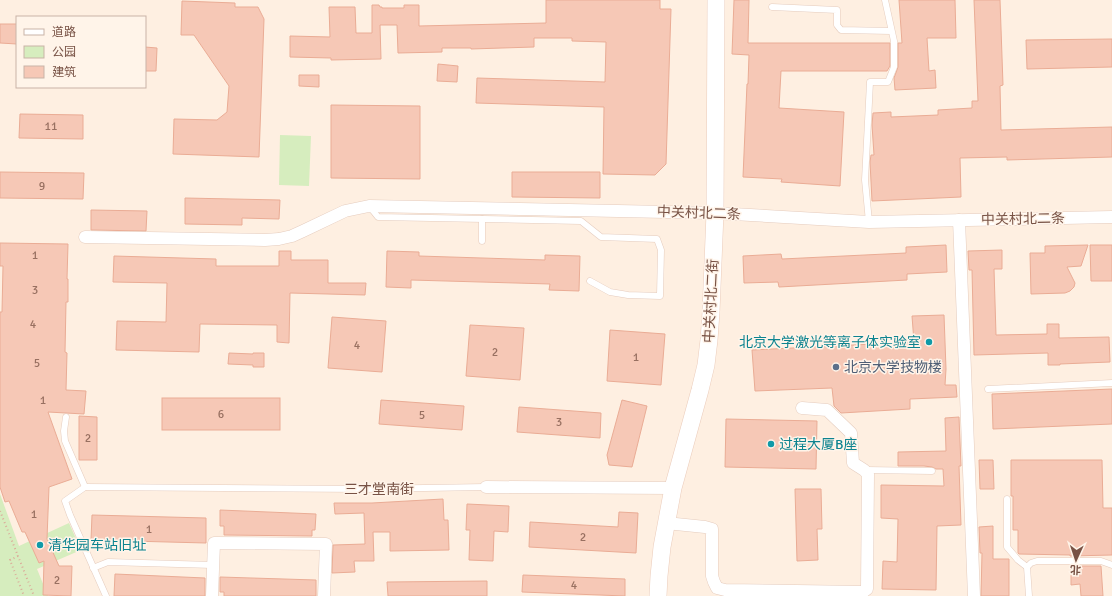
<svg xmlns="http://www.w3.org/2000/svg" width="1112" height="596" font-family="Signika,'Noto Sans SC',sans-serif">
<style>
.green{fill:#d6edbe}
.building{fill:#f6c8b6;stroke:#eaac95}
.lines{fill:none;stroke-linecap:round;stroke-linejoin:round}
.lane-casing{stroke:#e5ccbe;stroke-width:7}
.street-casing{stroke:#e5ccbe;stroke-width:13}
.secondary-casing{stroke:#ebccbb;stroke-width:18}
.path{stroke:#dbab99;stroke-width:2;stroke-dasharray:1 3;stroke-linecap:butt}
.lane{stroke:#fff;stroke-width:6}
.street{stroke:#fff;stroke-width:12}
.secondary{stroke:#fff;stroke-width:17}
.culture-dot{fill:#0f9aa8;stroke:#fff4e9;stroke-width:1.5}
.service-dot{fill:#5c6f8a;stroke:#fff4e9;stroke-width:1.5}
.labels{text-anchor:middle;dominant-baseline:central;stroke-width:3;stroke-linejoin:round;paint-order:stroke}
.number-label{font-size:12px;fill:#987061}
.street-label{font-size:14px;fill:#785245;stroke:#fff4e9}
.culture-label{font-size:14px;fill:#0d838f;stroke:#fff4e9;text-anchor:start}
.service-label{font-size:14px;fill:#4e5e75;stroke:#fff4e9;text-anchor:start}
</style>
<rect width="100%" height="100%" fill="#feefe1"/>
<!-- green -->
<g class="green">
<polygon points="280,135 311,136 309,186 279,185"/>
<polygon points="0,494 19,546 69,523 81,550 37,569 48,596 0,596"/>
</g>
<!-- building -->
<g class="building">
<polygon points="546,0 660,0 660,9 671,9 666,164 655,175 603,174 604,107 476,103 477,78 605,82 606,42 572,41 572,38 534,38 534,47 471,49 471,48 442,48 442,52 398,53 397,25 380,25 381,59 331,60 331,58 290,57 290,36 330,37 329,7 355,7 356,33 372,33 372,5 379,5 380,7 382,7 382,8 404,8 404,5 419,5 419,26 546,23"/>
<polygon points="734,0 749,0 748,43 890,43 890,66 887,71 781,71 779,108 844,112 840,186 781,182 782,179 743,177 747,84 748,84 749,55 732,54"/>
<polygon points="899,0 955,0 956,38 927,38 929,71 935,70 936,88 895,90 894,78 898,67 898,43 902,43"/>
<polygon points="974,0 1000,0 1003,85 1000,86 1001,130 1112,127 1112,157 1007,160 1007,157 960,158 961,197 872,201 870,162 871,155 874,155 872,125 873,113 891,112 891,117 938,115 938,110 972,108 972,101 978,101"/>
<polygon points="182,1 235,3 235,7 258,7 264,19 259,157 173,154 174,119 217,120 227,112 229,86 194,35 181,35"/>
<polygon points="0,24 17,24 17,44 0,43"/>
<polygon points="1112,39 1112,67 1027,69 1026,40"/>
<polygon points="145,47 157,48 156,71 145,71"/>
<polygon points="438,64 458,66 457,82 437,81"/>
<polygon points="299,75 319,75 319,87 299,86"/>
<polygon points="331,105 420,106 420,179 331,178"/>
<polygon points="20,114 83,115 83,139 19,138"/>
<polygon points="0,172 84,173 83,199 0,198"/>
<polygon points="512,172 600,172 600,198 512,197"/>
<polygon points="185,198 280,200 279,219 242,218 242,225 185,224"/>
<polygon points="91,210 147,211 146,231 91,230"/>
<polygon points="0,243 68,244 67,279 68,279 68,302 66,302 65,352 67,353 66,390 86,391 84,414 48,412 72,479 49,487 47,539 59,566 72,566 71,596 43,595 44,561 39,563 25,532 22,532 9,501 5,502 0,487 0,312 2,312 3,266 0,266"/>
<polygon points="946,245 947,272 907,274 907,280 779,287 778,282 744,283 743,256 781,254 782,259 906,253 906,247"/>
<polygon points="1088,245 1081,266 1067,267 1075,283 1074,287 1070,291 1065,293 1031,294 1030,253 1045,253 1045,246"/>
<polygon points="1090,245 1112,245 1112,281 1091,281"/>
<polygon points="1002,250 1002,269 994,269 996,335 1047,334 1047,324 1059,324 1059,338 1109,337 1110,362 1060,364 1060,365 1048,365 1048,353 974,355 972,270 969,270 968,251"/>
<polygon points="279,251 291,251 291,260 328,260 328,283 366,283 365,295 290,293 289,343 277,342 277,325 200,324 199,352 116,350 117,321 166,322 167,283 113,282 114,256 216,259 216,266 279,266"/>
<polygon points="387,251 419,252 419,256 545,260 545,255 580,256 579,291 549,290 550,284 411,280 411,288 386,287"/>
<polygon points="944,315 946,369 945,385 956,385 957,397 910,399 910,409 841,413 834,406 832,388 755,391 752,350 914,342 912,316"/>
<polygon points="332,317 386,321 382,372 328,368"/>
<polygon points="470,325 524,328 520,380 466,376"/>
<polygon points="610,330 665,334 661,385 607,381"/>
<polygon points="229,353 253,354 253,353 264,353 264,367 253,367 253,365 228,364"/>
<polygon points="1112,389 1112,424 993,429 992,394"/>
<rect x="162" y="398" width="118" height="32"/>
<polygon points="381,400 464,406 462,430 379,424"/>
<polygon points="622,400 647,406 632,467 609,465 607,455"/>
<polygon points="519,407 601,413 600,438 517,432"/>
<polygon points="79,416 97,417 97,460 79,460"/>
<polygon points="959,417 961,466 959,466 961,525 937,526 936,590 882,589 883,561 897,562 898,519 881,518 881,485 944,486 943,469 936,469 932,467 924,466 898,466 898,452 946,451 945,418"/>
<polygon points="726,419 817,421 816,469 725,467"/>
<polygon points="979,460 993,460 994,489 980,489"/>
<polygon points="1011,460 1102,460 1103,508 1112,508 1112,555 1070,556 1070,555 1019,554 1018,553 1018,530 1013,530 1013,496 1011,496"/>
<polygon points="795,489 821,489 822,529 817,529 818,560 797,561"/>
<polygon points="443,499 444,520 448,520 449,550 390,551 390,532 373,532 374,561 354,561 355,572 332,573 333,545 365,544 364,513 335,514 334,503 372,503"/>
<polygon points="467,504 509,506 508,532 494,531 493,561 469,560 470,530 466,530"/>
<polygon points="220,510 316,514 315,530 312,530 312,536 224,535 224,526 220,526"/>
<polygon points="619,512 638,513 636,553 529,547 530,522 618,527"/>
<polygon points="92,515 206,518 206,543 91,540"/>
<polygon points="993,526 993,559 1009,559 1009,596 981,596 982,553 980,553 979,527"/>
<polygon points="1071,566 1101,566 1103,596 1081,596 1080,584 1071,585"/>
<polygon points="115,574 205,578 205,596 114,596"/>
<polygon points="523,575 625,579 625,596 522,592"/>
<polygon points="220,577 316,580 316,596 224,596 224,592 220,592"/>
<polygon points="487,581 487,596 388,596 387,582"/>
</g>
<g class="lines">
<defs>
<g id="lane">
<polyline points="772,7 837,10 837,25 841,30 891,31"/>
<polyline points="370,207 378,217 581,221 601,237 657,239 661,250 660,296 628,295 610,292 590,281"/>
<polyline points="869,222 865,180 870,82 888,82 894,67 894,41 885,0"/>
<polyline points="482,241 482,219"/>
<polyline points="988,389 1112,383"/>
<polyline points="66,417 64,431 65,441 85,487 65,501 70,515 106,596"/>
<polyline points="866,470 932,471"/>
<polyline points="85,487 363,489 486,487"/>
<polyline points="1007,499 1007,547 1018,560 1027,567"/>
<polyline points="93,568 108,562 213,565"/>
<polyline points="1029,596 1027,567 1031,563 1037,561 1101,561 1112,565"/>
</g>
<g id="street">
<polyline points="959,220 974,596"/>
<polyline points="85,237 265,240 279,239 292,236 303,231 345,211 369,206 715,213 869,222 1112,217"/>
<polyline points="486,487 673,488"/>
<polyline points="666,523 705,527 712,529 712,576 714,582 717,588 725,590 863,592 867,589 868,474 864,470 853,463 851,433 827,410 802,408"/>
<polyline points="212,596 214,543 326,544 324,596"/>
</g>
<polyline id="secondary" points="658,596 659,576 662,547 673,488 700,390 706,365 709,340 711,312 715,213 716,0"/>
</defs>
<!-- lane casing -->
<use href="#lane" class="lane-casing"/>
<!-- street casing -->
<use href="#street" class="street-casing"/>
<!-- secondary casing -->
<use href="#secondary" class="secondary-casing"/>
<!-- path -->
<g class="path">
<polyline points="0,511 34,596"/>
<polyline points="18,556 10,560 24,596"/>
</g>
<!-- lane -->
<use href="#lane" class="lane"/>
<!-- street -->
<use href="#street" class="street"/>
<!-- secondary -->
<use href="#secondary" class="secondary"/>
</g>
<!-- markers -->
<g class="culture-dot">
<circle cx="929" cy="342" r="4"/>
<circle cx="771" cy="444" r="4"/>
<circle cx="40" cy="545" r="4"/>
</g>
<circle class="service-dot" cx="836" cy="367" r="4"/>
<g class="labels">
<!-- number labels -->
<g class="number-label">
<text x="51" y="126">11</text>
<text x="42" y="186">9</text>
<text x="35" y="255">1</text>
<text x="35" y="290">3</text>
<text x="33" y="324">4</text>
<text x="357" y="345">4</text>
<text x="495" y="352">2</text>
<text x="636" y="357">1</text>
<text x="37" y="363">5</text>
<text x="43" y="400">1</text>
<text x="221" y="414">6</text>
<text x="422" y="415">5</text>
<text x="559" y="422">3</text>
<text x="88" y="438">2</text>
<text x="34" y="514">1</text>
<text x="149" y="529">1</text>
<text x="583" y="537">2</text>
<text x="57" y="580">2</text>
<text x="574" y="585">4</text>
</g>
<!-- street labels -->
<g class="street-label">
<text transform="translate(699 213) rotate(2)">中关村北二条</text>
<text transform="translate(1023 219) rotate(-1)">中关村北二条</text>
<text transform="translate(711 301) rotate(-87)">中关村北二街</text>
<text x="379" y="489">三才堂南街</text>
</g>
<!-- culture labels -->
<g class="culture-label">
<text x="921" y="342" text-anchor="end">北京大学激光等离子体实验室</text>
<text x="779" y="444">过程大厦B座</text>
<text x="48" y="545">清华园车站旧址</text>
</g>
<!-- service labels -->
<g class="service-label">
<text x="844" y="367">北京大学技物楼</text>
</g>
</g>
<!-- legend -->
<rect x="16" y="16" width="130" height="72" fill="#fff4e9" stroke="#c9b3a7"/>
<rect x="24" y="29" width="20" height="6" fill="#ffffff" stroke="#c9b3a7"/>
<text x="52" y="36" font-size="12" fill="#785245">道路</text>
<rect x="24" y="46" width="20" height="12" fill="#d6edbe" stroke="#c9b3a7"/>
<text x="52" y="56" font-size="12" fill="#785245">公园</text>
<rect x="24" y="66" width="20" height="12" fill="#f6c8b6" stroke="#c9b3a7"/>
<text x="52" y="76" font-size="12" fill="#785245">建筑</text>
<!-- north arrow -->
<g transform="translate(1076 560) rotate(183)" stroke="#fff4e9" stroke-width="3" paint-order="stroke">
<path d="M0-3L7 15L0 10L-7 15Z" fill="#785245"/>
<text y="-6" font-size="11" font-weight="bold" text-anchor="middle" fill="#785245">北</text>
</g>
</svg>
